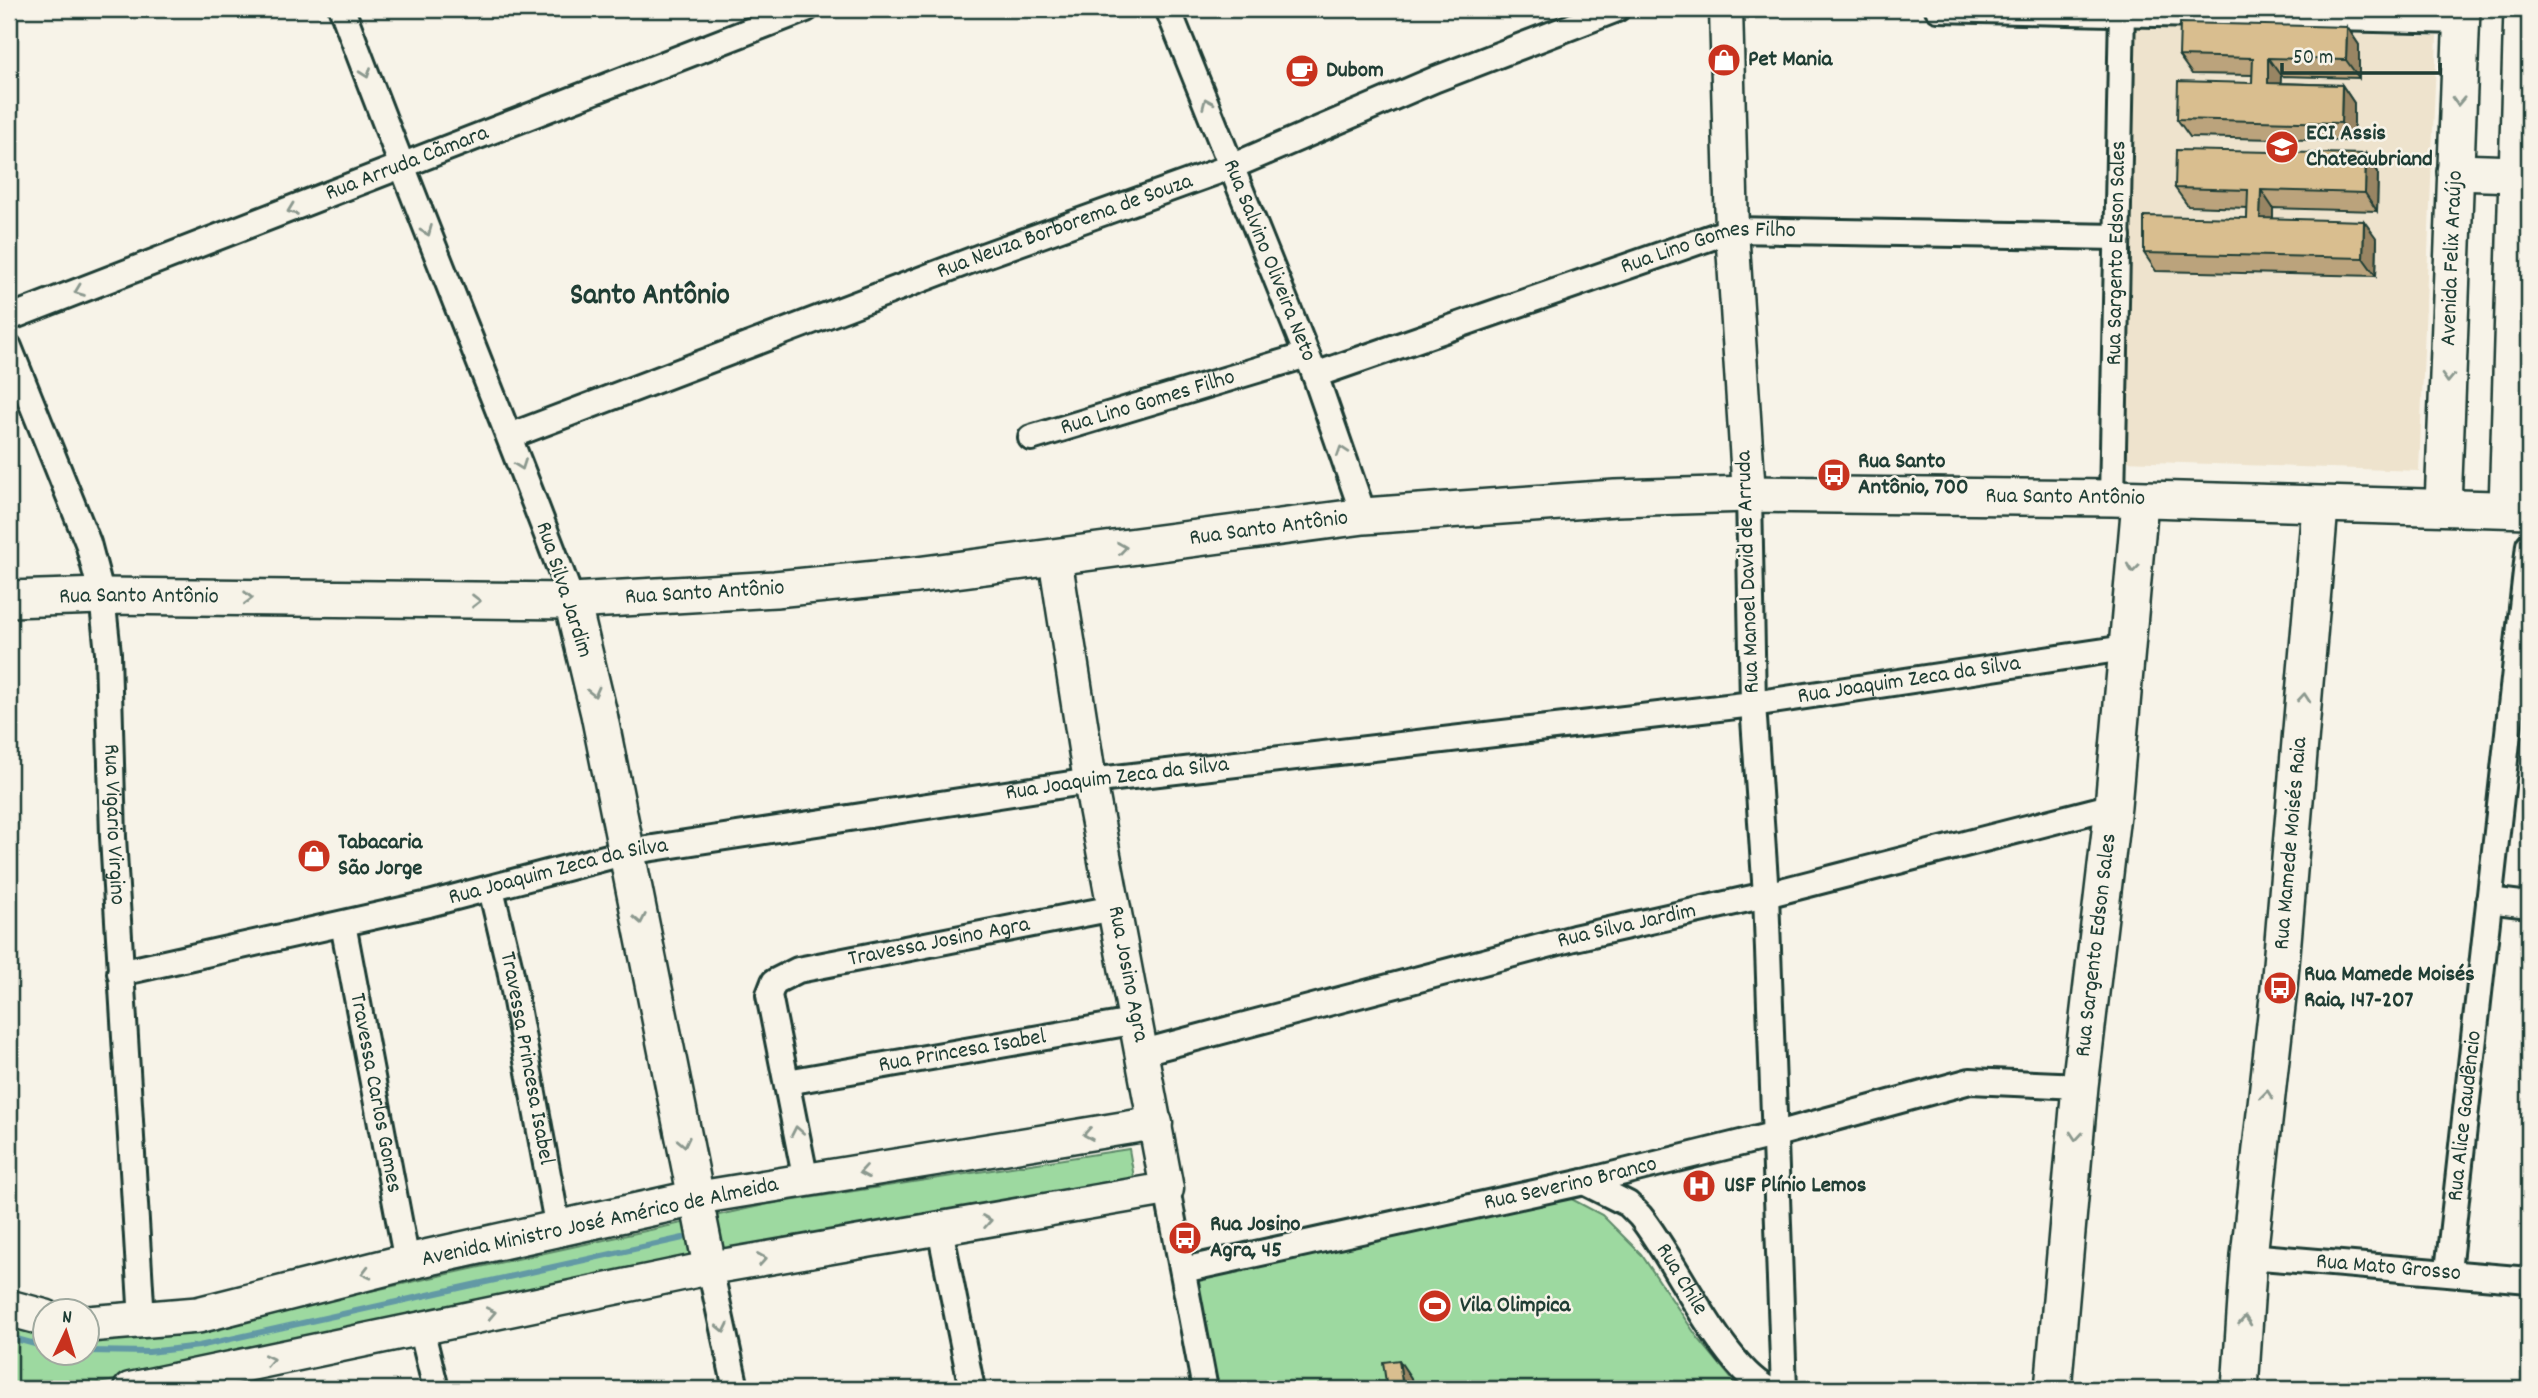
<svg xmlns="http://www.w3.org/2000/svg" width="2538" height="1398" font-family="Dekko,sans-serif">
<style>
.built{fill:#eee3cd}
.green{fill:#9dd9a0;stroke:#5e8b6a;stroke-width:2}
.lines{fill:none;stroke-linecap:round;stroke-linejoin:round}
.stream{stroke:#6299a5;stroke-width:6}
.minor-casing{stroke:#1f3d34;stroke-width:30}
.tertiary-casing{stroke:#1f3d34;stroke-width:37}
.secondary-casing{stroke:#1f3d34;stroke-width:40}
.minor{stroke:#f7f3e8;stroke-width:24}
.tertiary{stroke:#f7f3e8;stroke-width:32}
.secondary{stroke:#f7f3e8;stroke-width:35}
.wall{fill:#bba37b;stroke:#1f3d34;stroke-width:2}
.shaded-wall{fill:#988564;stroke:#1f3d34;stroke-width:2}
.building{fill:#d9be8f;stroke:#1f3d34;stroke-width:2}
.oneway{stroke:#8b988e}
.labels{text-anchor:middle;dominant-baseline:central;stroke-width:5;stroke-linejoin:round;paint-order:stroke}
.poi-label{font-size:23px;font-weight:bold;fill:#1f3d34;stroke:#f7f3e8;text-anchor:start}
.street-label{font-size:23px;fill:#1f3d34;stroke:#f7f3e8}
.district-label{font-size:30px;font-weight:bold;fill:#1f3d34;stroke:#f7f3e8}
</style>
<rect width="100%" height="100%" fill="#f7f3e8"/>
<filter id="ink" filterUnits="userSpaceOnUse"><feTurbulence type="fractalNoise" baseFrequency=".0143" numOctaves="2"/><feDisplacementMap in="SourceGraphic" scale="14" xChannelSelector="R" yChannelSelector="G"/><feConvolveMatrix kernelMatrix="1 2 1 2 8 2 1 2 1" color-interpolation-filters="sRGB"/></filter>
<g filter="url(#ink)">
<!-- built -->
<polygon class="built" points="2136,28 2437,36 2419,471 2122,461"/>
<!-- green -->
<g class="green">
<polygon points="1129,1149 1135,1183 726,1251 110,1381 57,1389 9,1389 9,1325 45,1337 46,1352 88,1352 88,1338 117,1339 210,1326 769,1204"/>
<polygon points="1562,1194 1602,1215 1641,1254 1698,1338 1740,1389 1214,1389 1188,1277"/>
</g>
<g class="lines">
<!-- stream -->
<g class="stream">
<polyline points="9,1337 46,1347"/>
<polyline points="88,1351 149,1352 199,1346 683,1238"/>
</g>
<defs>
<g id="minor">
<path d="M342 9C416 208 498 403 572 601"/>
<path id="s1" d="M1168 9 1315 375 1364 516"/>
<polyline points="1938,9 2461,21"/>
<path id="s2" d="M9 318 806 9"/>
<path id="s3" d="M9 347 88 543 102 596 108 653 113 837 142 1321"/>
<path id="s4" d="M1315 375 1732 230 2118 237"/>
<path id="s5" d="M510 436 980 257 1233 166 1436 79 1617 9"/>
<path id="s6" d="M1031 438 1307 355"/>
<polyline points="1749,494 1753,704 1766,895 1784,1389"/>
<path id="s7" d="M2112 498 2122 9"/>
<path id="s8" d="M491 889 510 969 558 1229"/>
<polyline points="2489,900 2529,905"/>
<path id="s9" d="M343 924 407 1262"/>
<path id="s10" d="M120 973 429 904 627 852 1090 781 1753 704 2125 648"/>
<path id="s11" d="M1143 1052 1574 938 1766 895 2113 806"/>
<path id="s12" d="M787 1082 1138 1021"/>
<path id="s13" d="M806 1181 769 995 774 982 798 970 1114 908"/>
<path id="s14" d="M1584 1182 1628 1204 1640 1216C1675 1259 1722 1366 1768 1389"/>
<polyline points="1167,1189 1205,1389"/>
<polyline points="940,1229 972,1389"/>
<path id="s15" d="M2249 1256 2529 1280"/>
<polyline points="710,1268 736,1389"/>
<path id="s16" d="M1183 1270 1584 1182 1773 1135 1970 1081 2080 1086"/>
<path id="s17" d="M2448 1271 2529 545"/>
<polyline points="421,1328 436,1389"/>
</g>
<g id="tertiary">
<polyline points="1726,9 1732,230 1749,494"/>
<polyline points="710,1268 696,1198 1156,1123"/>
<polyline points="130,1389 710,1268 1167,1189 1090,781 1055,557"/>
</g>
<g id="secondary">
<polyline points="2455,172 2517,174"/>
<path id="s18" d="M2443 506 2462 9"/>
<polyline points="2507,508 2522,9"/>
<path id="s19" d="M9 599 102 596 572 601 775 589 917 575 1364 516 1615 498 1749 494 2112 498 2529 510"/>
<polyline points="9,1308 46,1318"/>
<polyline points="88,1324 198,1315 407,1262 696,1198 599,714 572,601"/>
<path id="s20" d="M2053 1389 2080 1086 2113 806 2140 501"/>
<path id="s21" d="M2240 1389 2249 1256 2279 988 2320 507"/>
</g>
</defs>
<!-- minor casing -->
<use href="#minor" class="minor-casing"/>
<!-- tertiary casing -->
<use href="#tertiary" class="tertiary-casing"/>
<!-- secondary casing -->
<use href="#secondary" class="secondary-casing"/>
<!-- minor -->
<use href="#minor" class="minor"/>
<!-- tertiary -->
<use href="#tertiary" class="tertiary"/>
<!-- secondary -->
<use href="#secondary" class="secondary"/>
</g>
<!-- wall -->
<g class="wall">
<polygon points="2347,27 2359,45 2359,78 2281,76 2280,83 2342,85 2354,103 2354,141 2190,137 2177,119 2252,83 2253,75 2192,74 2179,56"/>
<polygon points="2366,154 2378,172 2377,211 2273,208 2273,219 2377,239 2376,276 2156,271 2144,253 2247,218 2248,208 2188,206 2175,188"/>
</g>
<!-- shaded-wall -->
<g class="shaded-wall">
<polygon points="2347,27 2359,45 2359,78 2346,60"/>
<polygon points="2268,58 2281,76 2280,101 2268,83"/>
<polygon points="2342,85 2354,103 2354,141 2341,123"/>
<polygon points="2366,154 2378,172 2377,211 2365,193"/>
<polygon points="2261,190 2273,208 2273,236 2260,218"/>
<polygon points="2364,221 2377,239 2376,276 2363,258"/>
<polygon points="1399,1360 1411,1378 1413,1389 1403,1389"/>
</g>
<!-- building -->
<g class="building">
<polygon points="2180,23 2347,27 2346,60 2268,58 2268,83 2342,85 2341,123 2177,119 2178,81 2252,83 2253,58 2179,56"/>
<polygon points="2176,150 2366,154 2365,193 2261,190 2260,218 2364,221 2363,258 2144,253 2144,216 2247,218 2248,190 2175,188"/>
<polygon points="1399,1360 1403,1389 1387,1389 1383,1362"/>
</g>
<!-- one-way arrows -->
<defs><path id="oneway-chevron" d="M-2-3.5L2.5 0L-2 3.5" fill="none" stroke-width="1.6" stroke-linecap="round" stroke-linejoin="round" transform="scale(1.75)"/></defs>
<g class="oneway">
<use href="#oneway-chevron" transform="translate(366 73) rotate(70)"/>
<use href="#oneway-chevron" transform="translate(2458 101) rotate(92)"/>
<use href="#oneway-chevron" transform="translate(1207 103) rotate(-113)"/>
<use href="#oneway-chevron" transform="translate(292 210) rotate(159)"/>
<use href="#oneway-chevron" transform="translate(427 231) rotate(68)"/>
<use href="#oneway-chevron" transform="translate(79 291) rotate(159)"/>
<use href="#oneway-chevron" transform="translate(2448 378) rotate(92)"/>
<use href="#oneway-chevron" transform="translate(1342 451) rotate(-109)"/>
<use href="#oneway-chevron" transform="translate(521 465) rotate(70)"/>
<use href="#oneway-chevron" transform="translate(1122 548) rotate(-8)"/>
<use href="#oneway-chevron" transform="translate(2133 568) rotate(96)"/>
<use href="#oneway-chevron" transform="translate(248 598) rotate(1)"/>
<use href="#oneway-chevron" transform="translate(476 601)"/>
<use href="#oneway-chevron" transform="translate(594 692) rotate(76)"/>
<use href="#oneway-chevron" transform="translate(2304 698) rotate(-85)"/>
<use href="#oneway-chevron" transform="translate(640 919) rotate(79)"/>
<use href="#oneway-chevron" transform="translate(2267 1095) rotate(-84)"/>
<use href="#oneway-chevron" transform="translate(797 1131) rotate(-101)"/>
<use href="#oneway-chevron" transform="translate(1088 1134) rotate(171)"/>
<use href="#oneway-chevron" transform="translate(2076 1136) rotate(95)"/>
<use href="#oneway-chevron" transform="translate(684 1142) rotate(78)"/>
<use href="#oneway-chevron" transform="translate(864 1172) rotate(171)"/>
<use href="#oneway-chevron" transform="translate(987 1221) rotate(-10)"/>
<use href="#oneway-chevron" transform="translate(762 1259) rotate(-10)"/>
<use href="#oneway-chevron" transform="translate(366 1273) rotate(166)"/>
<use href="#oneway-chevron" transform="translate(491 1313) rotate(-12)"/>
<use href="#oneway-chevron" transform="translate(2245 1321) rotate(-86)"/>
<use href="#oneway-chevron" transform="translate(723 1328) rotate(78)"/>
<use href="#oneway-chevron" transform="translate(269 1360) rotate(-12)"/>
</g>
</g>
<!-- icons -->
<defs>
<symbol id="shop-disc" viewBox="-11 -11 22 22"><circle r="9.5" fill="#c8321e" stroke="#f7f3e8"/><path d="M-5-2.5h2.3a2.7 3.5 0 0 1 5.4 0H5L5.5 6h-11ZM-1.5-2.5h3a1.5 2.3 0 0 0-3 0Z" fill="#fff"/></symbol>
<symbol id="cafe-disc" viewBox="-11 -11 22 22"><circle r="9.5" fill="#c8321e" stroke="#f7f3e8"/><path d="M-5.5-4.5H6V0H3Q3 3.5 0 3.5H-2.5Q-5.5 3.5-5.5 0ZM3-3.2v2h1.7v-2ZM-6 4.5H4V6H-6Z" fill="#fff"/></symbol>
<symbol id="school-disc" viewBox="-11 -11 22 22"><circle r="9.5" fill="#c8321e" stroke="#f7f3e8"/><path d="M0-5L7-2L0 1L-7-2ZM-4 1L0 2.5L4 1V4Q0 6-4 4Z" fill="#fff"/></symbol>
<symbol id="bus-disc" viewBox="-11 -11 22 22"><circle r="9.5" fill="#c8321e" stroke="#f7f3e8"/><path d="M-5-6H5V4H4V6H2V4H-2V6H-4V4H-5ZM-3.5-4V0h7V-4ZM-3.5 1.2v1.5H-2V1.2ZM2 1.2v1.5H3.5V1.2Z" fill="#fff"/></symbol>
<symbol id="hospital-disc" viewBox="-11 -11 22 22"><circle r="9.5" fill="#c8321e" stroke="#f7f3e8"/><path d="M-5-5h3v3.5h4V-5h3V5h-3V1.5h-4V5h-3Z" fill="#fff"/></symbol>
<symbol id="stadium-disc" viewBox="-11 -11 22 22"><circle r="9.5" fill="#c8321e" stroke="#f7f3e8"/><path d="M0-5a6.5 5 0 1 0 0 10a6.5 5 0 1 0 0-10ZM-3.5-1.8h7v3.6h-7Z" fill="#fff"/></symbol>
</defs>
<g fill-rule="evenodd">
<use href="#shop-disc" x="1705" y="41" width="38" height="38"/>
<use href="#cafe-disc" x="1283" y="52" width="38" height="38"/>
<use href="#school-disc" x="2263" y="128" width="38" height="38"/>
<use href="#bus-disc" x="1815" y="456" width="38" height="38"/>
<use href="#shop-disc" x="295" y="837" width="38" height="38"/>
<use href="#bus-disc" x="2261" y="969" width="38" height="38"/>
<use href="#hospital-disc" x="1680" y="1167" width="38" height="38"/>
<use href="#bus-disc" x="1166" y="1219" width="38" height="38"/>
<use href="#stadium-disc" x="1416" y="1287" width="38" height="38"/>
</g>
<g class="labels">
<!-- poi labels -->
<g class="poi-label">
<text x="1748" y="60">Pet Mania</text>
<text x="1326" y="71">Dubom</text>
<text x="2306" y="134">ECI Assis<tspan x="2306" dy="26">Chateaubriand</tspan></text>
<text x="1858" y="462">Rua Santo<tspan x="1858" dy="26">Antônio, 700</tspan></text>
<text x="338" y="843">Tabacaria<tspan x="338" dy="26">São Jorge</tspan></text>
<text x="2304" y="975">Rua Mamede Moisés<tspan x="2304" dy="26">Raia, 147-207</tspan></text>
<text x="1724" y="1186">USF Plínio Lemos</text>
<text x="1210" y="1225">Rua Josino<tspan x="1210" dy="26">Agra, 45</tspan></text>
<text x="1460" y="1306">Vila Olimpica</text>
</g>
<!-- street labels -->
<g class="street-label">
<text stroke="none"><textPath href="#s2" startOffset="427">Rua Arruda Cãmara</textPath></text>
<text stroke="none"><textPath href="#s5" startOffset="593">Rua Neuza Borborema de Souza</textPath></text>
<text stroke="none"><textPath href="#s4" startOffset="415">Rua Lino Gomes Filho</textPath></text>
<text stroke="none"><textPath href="#s7" startOffset="245">Rua Sargento Edson Sales</textPath></text>
<text stroke="none"><textPath href="#s18" startOffset="248">Avenida Felix Araújo</textPath></text>
<text stroke="none"><textPath href="#s1" startOffset="271">Rua Salvino Oliveira Neto</textPath></text>
<text stroke="none"><textPath href="#s6" startOffset="122">Rua Lino Gomes Filho</textPath></text>
<text stroke="none"><textPath href="#s19" startOffset="2062">Rua Santo Antônio</textPath></text>
<text stroke="none"><textPath href="#s19" startOffset="1264">Rua Santo Antônio</textPath></text>
<text transform="translate(1749 572) rotate(-92)">Rua Manoel David de Arruda</text>
<text transform="translate(563 590) rotate(72)">Rua Silva Jardim</text>
<text stroke="none"><textPath href="#s19" startOffset="696">Rua Santo Antônio</textPath></text>
<text stroke="none"><textPath href="#s19" startOffset="130">Rua Santo Antônio</textPath></text>
<text stroke="none"><textPath href="#s10" startOffset="1815">Rua Joaquim Zeca da Silva</textPath></text>
<text stroke="none"><textPath href="#s10" startOffset="1017">Rua Joaquim Zeca da Silva</textPath></text>
<text stroke="none"><textPath href="#s3" startOffset="495">Rua Vigário Virgino</textPath></text>
<text stroke="none"><textPath href="#s21" startOffset="548">Rua Mamede Moisés Raia</textPath></text>
<text stroke="none"><textPath href="#s10" startOffset="450">Rua Joaquim Zeca da Silva</textPath></text>
<text stroke="none"><textPath href="#s11" startOffset="500">Rua Silva Jardim</textPath></text>
<text stroke="none"><textPath href="#s13" startOffset="374">Travessa Josino Agra</textPath></text>
<text stroke="none"><textPath href="#s20" startOffset="446">Rua Sargento Edson Sales</textPath></text>
<text transform="translate(1127 974) rotate(79)">Rua Josino Agra</text>
<text stroke="none"><textPath href="#s12" startOffset="178">Rua Princesa Isabel</textPath></text>
<text stroke="none"><textPath href="#s8" startOffset="173">Travessa Princesa Isabel</textPath></text>
<text stroke="none"><textPath href="#s9" startOffset="172">Travessa Carlos Gomes</textPath></text>
<text stroke="none"><textPath href="#s17" startOffset="156">Rua Alice Gaudêncio</textPath></text>
<text stroke="none"><textPath href="#s16" startOffset="397">Rua Severino Branco</textPath></text>
<text transform="translate(600 1223) rotate(-12)">Avenida Ministro José Américo de Almeida</text>
<text stroke="none"><textPath href="#s15" startOffset="140">Rua Mato Grosso</textPath></text>
<text stroke="none"><textPath href="#s14" startOffset="142">Rua Chile</textPath></text>
</g>
<!-- district labels -->
<g class="district-label">
<text x="650" y="297">Santo Antônio</text>
</g>
</g>
<!-- margin -->
<rect width="2538" height="1398" fill="none" stroke="#f7f3e8" stroke-width="35"/>
<rect x="18" y="18" width="2503" height="1363" fill="none" stroke="#1f3d34" stroke-width="2.5" filter="url(#ink)"/>
<!-- north arrow -->
<g transform="translate(66 1332) rotate(4)"><circle r="33" fill="#f7f3e8" stroke="#a1aaa0" stroke-width="2"/>
<path d="M0-5L12 26L0 18L-12 26Z" fill="#c8321e"/>
<text y="-10" font-size="19" font-weight="bold" text-anchor="middle" fill="#1f3d34">N</text>
</g>
<!-- scale -->
<path d="M2282 63v10h158v-10" fill="none" stroke="#1f3d34" stroke-width="3.5"/>
<text x="2293" y="63" font-size="21" fill="#1f3d34" stroke="#f7f3e8" stroke-width="5" paint-order="stroke">50 m</text>
</svg>
